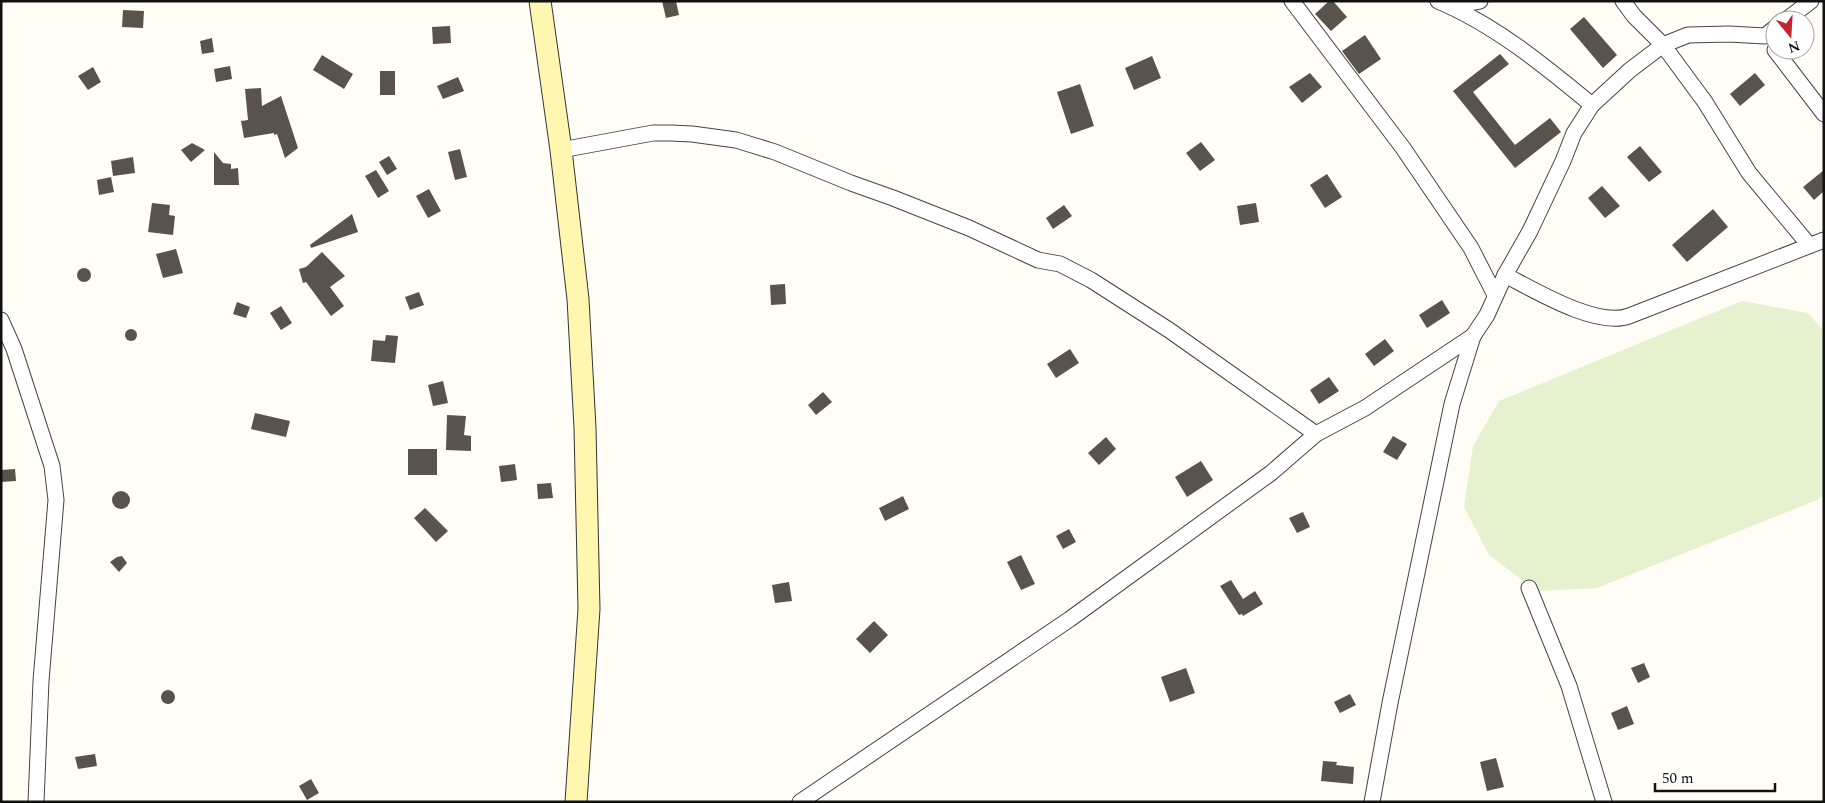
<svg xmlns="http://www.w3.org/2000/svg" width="1825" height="803" font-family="Spectral,serif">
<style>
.pitch{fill:#e6f2cf}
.building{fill:#5a524d}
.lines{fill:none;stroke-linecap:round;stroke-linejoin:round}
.street-casing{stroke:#444;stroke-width:17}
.secondary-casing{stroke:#333;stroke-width:23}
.street{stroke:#fff;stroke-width:15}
.secondary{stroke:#fff6b0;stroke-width:21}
</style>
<rect width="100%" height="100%" fill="#fffdf5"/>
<!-- pitch -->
<polygon class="pitch" points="1742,301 1808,313 1824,331 1824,495 1817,500 1597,588 1537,591 1489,555 1464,507 1473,446 1499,401"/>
<!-- building -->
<g class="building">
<polygon points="662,1 676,1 679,15 666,18"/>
<polygon points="1329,1 1333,1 1347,17 1331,31 1315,14"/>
<polygon points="123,10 144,11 143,28 122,27"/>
<polygon points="1584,17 1617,55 1603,68 1570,29"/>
<polygon points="450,26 451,43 433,44 432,27"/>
<polygon points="1365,35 1381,59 1359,74 1342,51"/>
<polygon points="212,38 214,52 202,54 200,41"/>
<polygon points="1500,54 1509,64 1473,92 1515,145 1550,118 1561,132 1515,168 1453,91"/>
<polygon points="322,55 353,74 344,89 313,70"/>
<polygon points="1152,56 1161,78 1134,90 1125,68"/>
<polygon points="230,66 232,79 216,82 214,69"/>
<polygon points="93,67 101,82 88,90 78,76"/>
<rect x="380" y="71" width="15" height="24"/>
<polygon points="1310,73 1322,87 1302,103 1289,87"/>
<polygon points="1755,73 1765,85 1740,106 1730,94"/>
<polygon points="458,77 464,91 443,99 437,86"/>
<polygon points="1080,84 1094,126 1071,134 1057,92"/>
<polygon points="261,88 262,106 281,96 298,148 285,158 277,134 274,135 274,133 244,138 241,121 248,120 245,89"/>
<polygon points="1201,142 1215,160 1200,171 1186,153"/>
<polygon points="192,143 205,150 191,162 181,150"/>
<polygon points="1640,146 1662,172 1649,182 1627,157"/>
<polygon points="460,149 467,177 455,180 448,152"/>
<polygon points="214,152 223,163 231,164 231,169 238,168 239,185 214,185"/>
<polygon points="389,156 397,169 387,175 379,162"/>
<polygon points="133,157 135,173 113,176 111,161"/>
<polygon points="376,170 389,191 378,198 365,176"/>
<polygon points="1824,170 1824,191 1814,200 1803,187"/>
<polygon points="1327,174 1342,197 1325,208 1310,185"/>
<polygon points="111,177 114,192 99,195 97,180"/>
<polygon points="1602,186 1620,206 1605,218 1588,198"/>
<polygon points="429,189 441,211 428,218 416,196"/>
<polygon points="152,203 170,205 169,215 175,216 173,235 148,232"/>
<polygon points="1256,203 1259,222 1240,225 1237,206"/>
<polygon points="1064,205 1072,216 1053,229 1046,218"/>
<polygon points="1713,209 1728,227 1687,262 1672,245"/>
<polygon points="352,214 358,232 311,248 310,245"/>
<polygon points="176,249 183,273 163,278 156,254"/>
<polygon points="322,252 345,276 330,287 344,306 331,316 306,282 303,283 299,269 306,267"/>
<circle cx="84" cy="275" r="7"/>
<polygon points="785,284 786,304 771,305 770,285"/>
<polygon points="419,292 424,305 410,310 405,297"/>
<polygon points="1442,300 1450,313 1427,328 1419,315"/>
<polygon points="237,302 250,307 246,318 233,314"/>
<polygon points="281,306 292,323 281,330 270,313"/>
<circle cx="131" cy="335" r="6"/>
<polygon points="386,335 398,336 395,363 371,361 373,340 385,341"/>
<polygon points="1385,339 1394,351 1374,366 1365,354"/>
<polygon points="1070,349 1079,363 1056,378 1047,364"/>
<polygon points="1329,377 1339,391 1319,404 1310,390"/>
<polygon points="443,381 448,403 433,406 428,385"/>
<polygon points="823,392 832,402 816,415 808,405"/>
<polygon points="255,413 290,421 286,437 251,429"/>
<polygon points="447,415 466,416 464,435 471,436 471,451 446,450"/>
<polygon points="1393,436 1407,444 1397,460 1383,452"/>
<polygon points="1106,437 1116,449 1099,465 1088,453"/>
<rect x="408" y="449" width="29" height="26"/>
<polygon points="1201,461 1213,480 1187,497 1175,477"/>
<polygon points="515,464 517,480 501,482 499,466"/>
<polygon points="15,469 16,481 1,482 1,470"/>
<polygon points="551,483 553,498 538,499 537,484"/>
<circle cx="121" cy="500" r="9"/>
<polygon points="903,496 909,509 885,521 879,508"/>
<polygon points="425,508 448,531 436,542 414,518"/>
<polygon points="1303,512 1310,527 1297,533 1289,518"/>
<polygon points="1069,529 1076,542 1063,549 1056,536"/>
<polygon points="1021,555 1035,584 1021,590 1007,562"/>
<polygon points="122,556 127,563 119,572 110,562 117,557"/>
<polygon points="1231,580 1243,599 1255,591 1263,604 1243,616 1242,614 1239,615 1220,586"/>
<polygon points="789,582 792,601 775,603 772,585"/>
<polygon points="874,621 888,635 870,653 856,639"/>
<polygon points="1644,663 1650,677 1638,683 1631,668"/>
<polygon points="1186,668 1195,693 1170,702 1161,677"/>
<circle cx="168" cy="697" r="7"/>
<polygon points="1350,694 1356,705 1340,713 1334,702"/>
<polygon points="1627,706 1634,724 1618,730 1611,713"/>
<polygon points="95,754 97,766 78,769 75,757"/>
<polygon points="1496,758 1504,787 1487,791 1480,762"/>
<polygon points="1323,761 1337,762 1336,765 1354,767 1353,784 1321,781"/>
<polygon points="311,779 319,793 307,800 299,786"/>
</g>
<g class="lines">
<defs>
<g id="street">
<polyline points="1292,1 1403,148 1471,248 1495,295"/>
<path d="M1438 1C1495 25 1545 66 1592 105"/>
<polyline points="1623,1 1634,16 1663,45 1705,102 1749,173 1809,245"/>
<polyline points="1450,6 1480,1"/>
<polyline points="1786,20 1811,1"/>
<polyline points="1775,50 1824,114"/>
<polyline points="561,150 653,133 671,133 692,134 736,140 775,152 851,183 893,198 969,228 1038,260 1060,264 1091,280 1169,330 1316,434"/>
<path d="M1505 275C1534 290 1597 328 1629 316L1824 240"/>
<polyline points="1,320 14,349 52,466 56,500 41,681 36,802"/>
<polyline points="1529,588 1569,686 1604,802"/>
<polyline points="800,802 1070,619 1271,473 1316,434 1365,408 1473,336 1487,315 1505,275 1530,231 1563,161 1574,133 1592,105 1630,70 1663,45 1688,35 1729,34 1765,36 1775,28"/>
<polyline points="1372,802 1390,703 1452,404 1473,336"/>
</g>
<polyline id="secondary" points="540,1 561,150 578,299 585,428 589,609 576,802"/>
</defs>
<!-- street casing -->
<use href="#street" class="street-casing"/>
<!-- secondary casing -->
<use href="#secondary" class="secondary-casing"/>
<!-- street -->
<use href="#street" class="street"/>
<!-- secondary -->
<use href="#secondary" class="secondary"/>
</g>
<!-- border -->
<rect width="1825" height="803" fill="none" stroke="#111111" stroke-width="5"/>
<!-- north arrow -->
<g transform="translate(1790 35) rotate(162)"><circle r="24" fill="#ffffff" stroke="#a0a0a0"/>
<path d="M0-4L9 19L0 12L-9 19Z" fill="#c4262e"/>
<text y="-8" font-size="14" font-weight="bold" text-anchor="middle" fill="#111111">N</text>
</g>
<!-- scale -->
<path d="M1655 783v8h120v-8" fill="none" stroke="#111111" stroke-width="2.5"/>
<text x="1662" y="783" font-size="15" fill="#111111" stroke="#ffffff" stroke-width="4" paint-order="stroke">50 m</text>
</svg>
